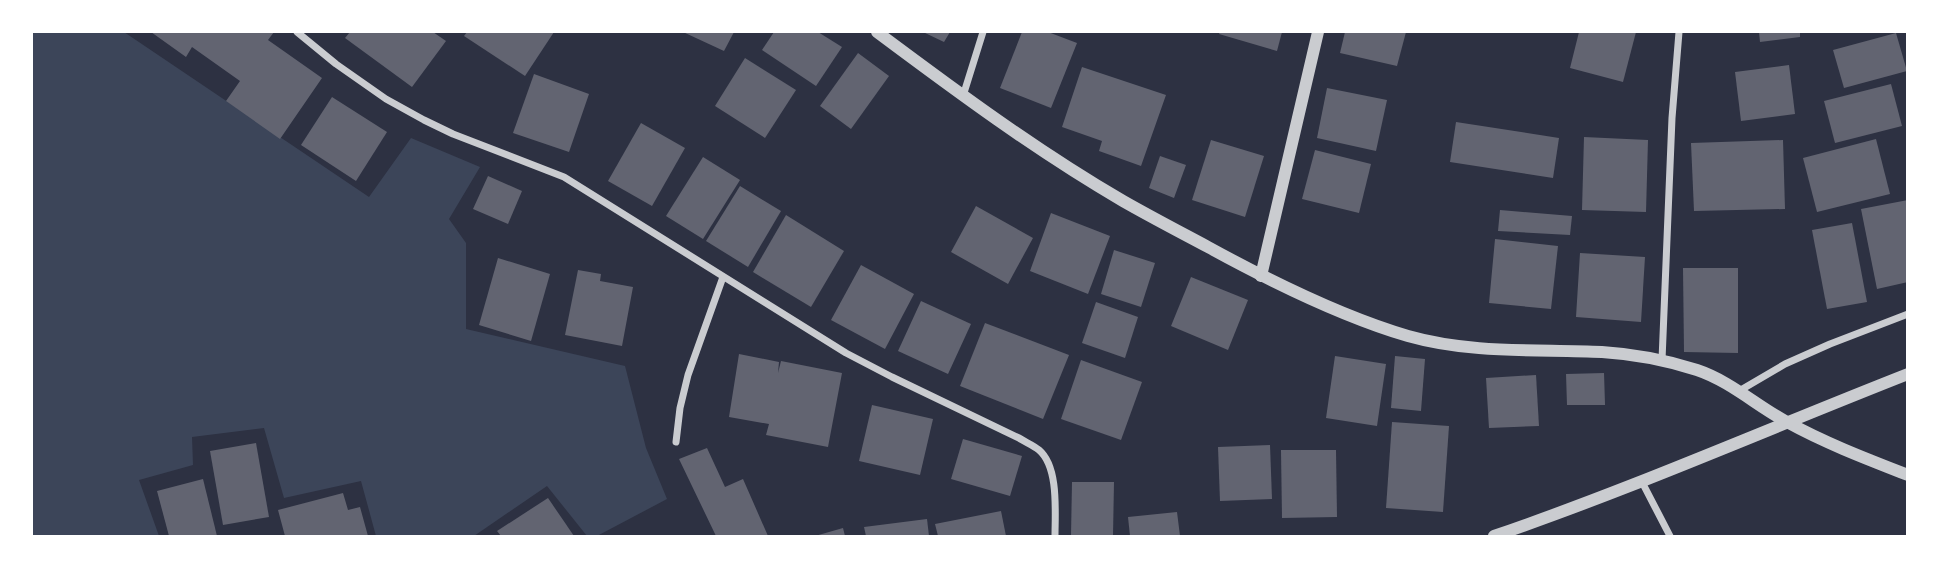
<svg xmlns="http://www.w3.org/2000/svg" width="1939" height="568" font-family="Montserrat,sans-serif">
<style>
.green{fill:#3c4559}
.building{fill:#626471}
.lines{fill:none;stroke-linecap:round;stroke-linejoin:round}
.minor{stroke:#caccd0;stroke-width:7}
.tertiary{stroke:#caccd0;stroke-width:12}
</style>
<rect width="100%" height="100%" fill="#2d3142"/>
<!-- green -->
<polygon class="green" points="32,32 124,32 369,197 411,138 480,167 449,219 466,243 466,329 625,366 646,448 667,499 597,536 587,536 547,486 474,536 376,536 361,481 284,498 264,428 192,437 193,465 139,480 159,536 32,536"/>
<!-- building -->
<g class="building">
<polygon points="151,32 274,32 268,40 322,78 280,139 226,101 240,81 192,47 186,57"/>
<polygon points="350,32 433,32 446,41 412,87 345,38"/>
<polygon points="467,32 554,32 525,76 464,36"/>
<polygon points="683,32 734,32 724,51"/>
<polygon points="774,32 818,32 842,47 816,86 762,50"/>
<polygon points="923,32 950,32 944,42"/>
<polygon points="1022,32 1048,32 1077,43 1051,108 1000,88"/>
<polygon points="1220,32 1282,32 1277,51 1219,34"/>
<polygon points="1345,32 1406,32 1397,66 1340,53"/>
<polygon points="1579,32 1636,32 1623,82 1570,68"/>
<polygon points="1759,32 1800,32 1800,37 1760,42"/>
<polygon points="1896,33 1907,71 1844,88 1833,50"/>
<polygon points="858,53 889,76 851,129 820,106"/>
<polygon points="745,58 796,90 765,138 715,106"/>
<polygon points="1789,65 1795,114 1741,121 1735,72"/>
<polygon points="1082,67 1166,95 1141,166 1099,151 1102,141 1062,127"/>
<polygon points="534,74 589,94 569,152 513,133"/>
<polygon points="1891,84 1902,126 1835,143 1824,101"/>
<polygon points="1327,88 1387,100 1376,151 1317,138"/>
<polygon points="332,97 387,132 356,181 301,145"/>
<polygon points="1456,122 1559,138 1553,178 1450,162"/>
<polygon points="641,123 685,148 652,206 608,181"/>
<polygon points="1584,137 1648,140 1646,212 1582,210"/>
<polygon points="1876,139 1890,194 1817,212 1803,158"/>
<polygon points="1211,140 1264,156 1245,217 1192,200"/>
<polygon points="1783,140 1785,209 1694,211 1691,143"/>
<polygon points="1315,150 1371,164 1359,213 1302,199"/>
<polygon points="1160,156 1186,165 1174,198 1149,188"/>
<polygon points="703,157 740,180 703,239 666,216"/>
<polygon points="488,176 522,191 508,224 473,209"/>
<polygon points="740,186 781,211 748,267 706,241"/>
<polygon points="1908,200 1908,282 1877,289 1861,209"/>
<polygon points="976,206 1033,238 1008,284 951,252"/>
<polygon points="1500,210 1572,216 1570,235 1498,231"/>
<polygon points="1051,213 1110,236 1088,294 1030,271"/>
<polygon points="786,215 844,251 811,307 753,272"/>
<polygon points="1852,223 1867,302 1827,309 1812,230"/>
<polygon points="1495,239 1558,246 1551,309 1489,303"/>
<polygon points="1114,250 1155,263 1141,307 1101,294"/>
<polygon points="1580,253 1645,257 1641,322 1576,317"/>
<polygon points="498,258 550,274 531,341 479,325"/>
<polygon points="861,265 914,294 885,349 831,320"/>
<polygon points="1683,268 1738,268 1738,353 1684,352"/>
<polygon points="578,270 601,274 600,281 633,287 622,346 565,335"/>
<polygon points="1191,277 1248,300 1228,350 1171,326"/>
<polygon points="921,301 971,324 948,374 898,351"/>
<polygon points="1096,302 1138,317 1125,358 1082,343"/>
<polygon points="985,323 1069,355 1043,419 960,386"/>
<polygon points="739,354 779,362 778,373 781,361 842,373 828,447 766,435 769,424 729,417"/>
<polygon points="1335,356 1386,364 1377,426 1326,418"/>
<polygon points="1395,356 1425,359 1421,411 1391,408"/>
<polygon points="1081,360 1142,382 1121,440 1061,419"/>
<polygon points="1604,373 1605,405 1567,405 1566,374"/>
<polygon points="1536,375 1539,426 1489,428 1486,378"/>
<polygon points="872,405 933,419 920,475 859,461"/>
<polygon points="1392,422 1449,426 1443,512 1386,508"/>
<polygon points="963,439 1022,456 1010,496 951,479"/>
<polygon points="256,443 269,517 223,525 210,451"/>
<polygon points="1270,445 1272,499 1220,501 1218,447"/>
<polygon points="707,448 725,487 743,479 768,536 716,536 679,459"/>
<polygon points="1281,450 1336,450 1337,517 1282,518"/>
<polygon points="203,479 217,536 169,536 157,491"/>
<polygon points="1072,482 1114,482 1113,536 1071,536"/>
<polygon points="343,493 348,510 360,507 368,536 285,536 278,510"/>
<polygon points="548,498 574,536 501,536 497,531"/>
<polygon points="1001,511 1006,536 938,536 935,524"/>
<polygon points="1177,512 1180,536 1130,536 1128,517"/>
<polygon points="927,519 929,536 866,536 864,527"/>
<polygon points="843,528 845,536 815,536"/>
</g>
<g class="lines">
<!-- minor -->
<g class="minor">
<path d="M297 32 336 64 386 99 424 120 453 134 564 177 846 353 892 377 1019 438C1025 442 1033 445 1039 450 1059 467 1055 512 1055 536"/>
<polyline points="963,96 983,32"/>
<polyline points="1662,360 1672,118 1679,32"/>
<polyline points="1739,391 1785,364 1830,344 1908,314"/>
<polyline points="676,442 680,408 688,375 723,277"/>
<polyline points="1642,482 1670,536"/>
</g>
<!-- tertiary -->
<g class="tertiary">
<path d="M877 32C956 91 1037 151 1123 201 1151 217 1180 232 1208 247 1270 281 1340 316 1408 336 1471 354 1537 349 1602 352 1634 354 1666 360 1697 370 1730 381 1757 406 1787 422 1825 443 1867 459 1908 475"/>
<polyline points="1261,276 1318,32"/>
<path d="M1494 536C1634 488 1770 428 1908 374"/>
</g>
</g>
<!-- border -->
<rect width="1939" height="568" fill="none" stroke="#ffffff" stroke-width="66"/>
</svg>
